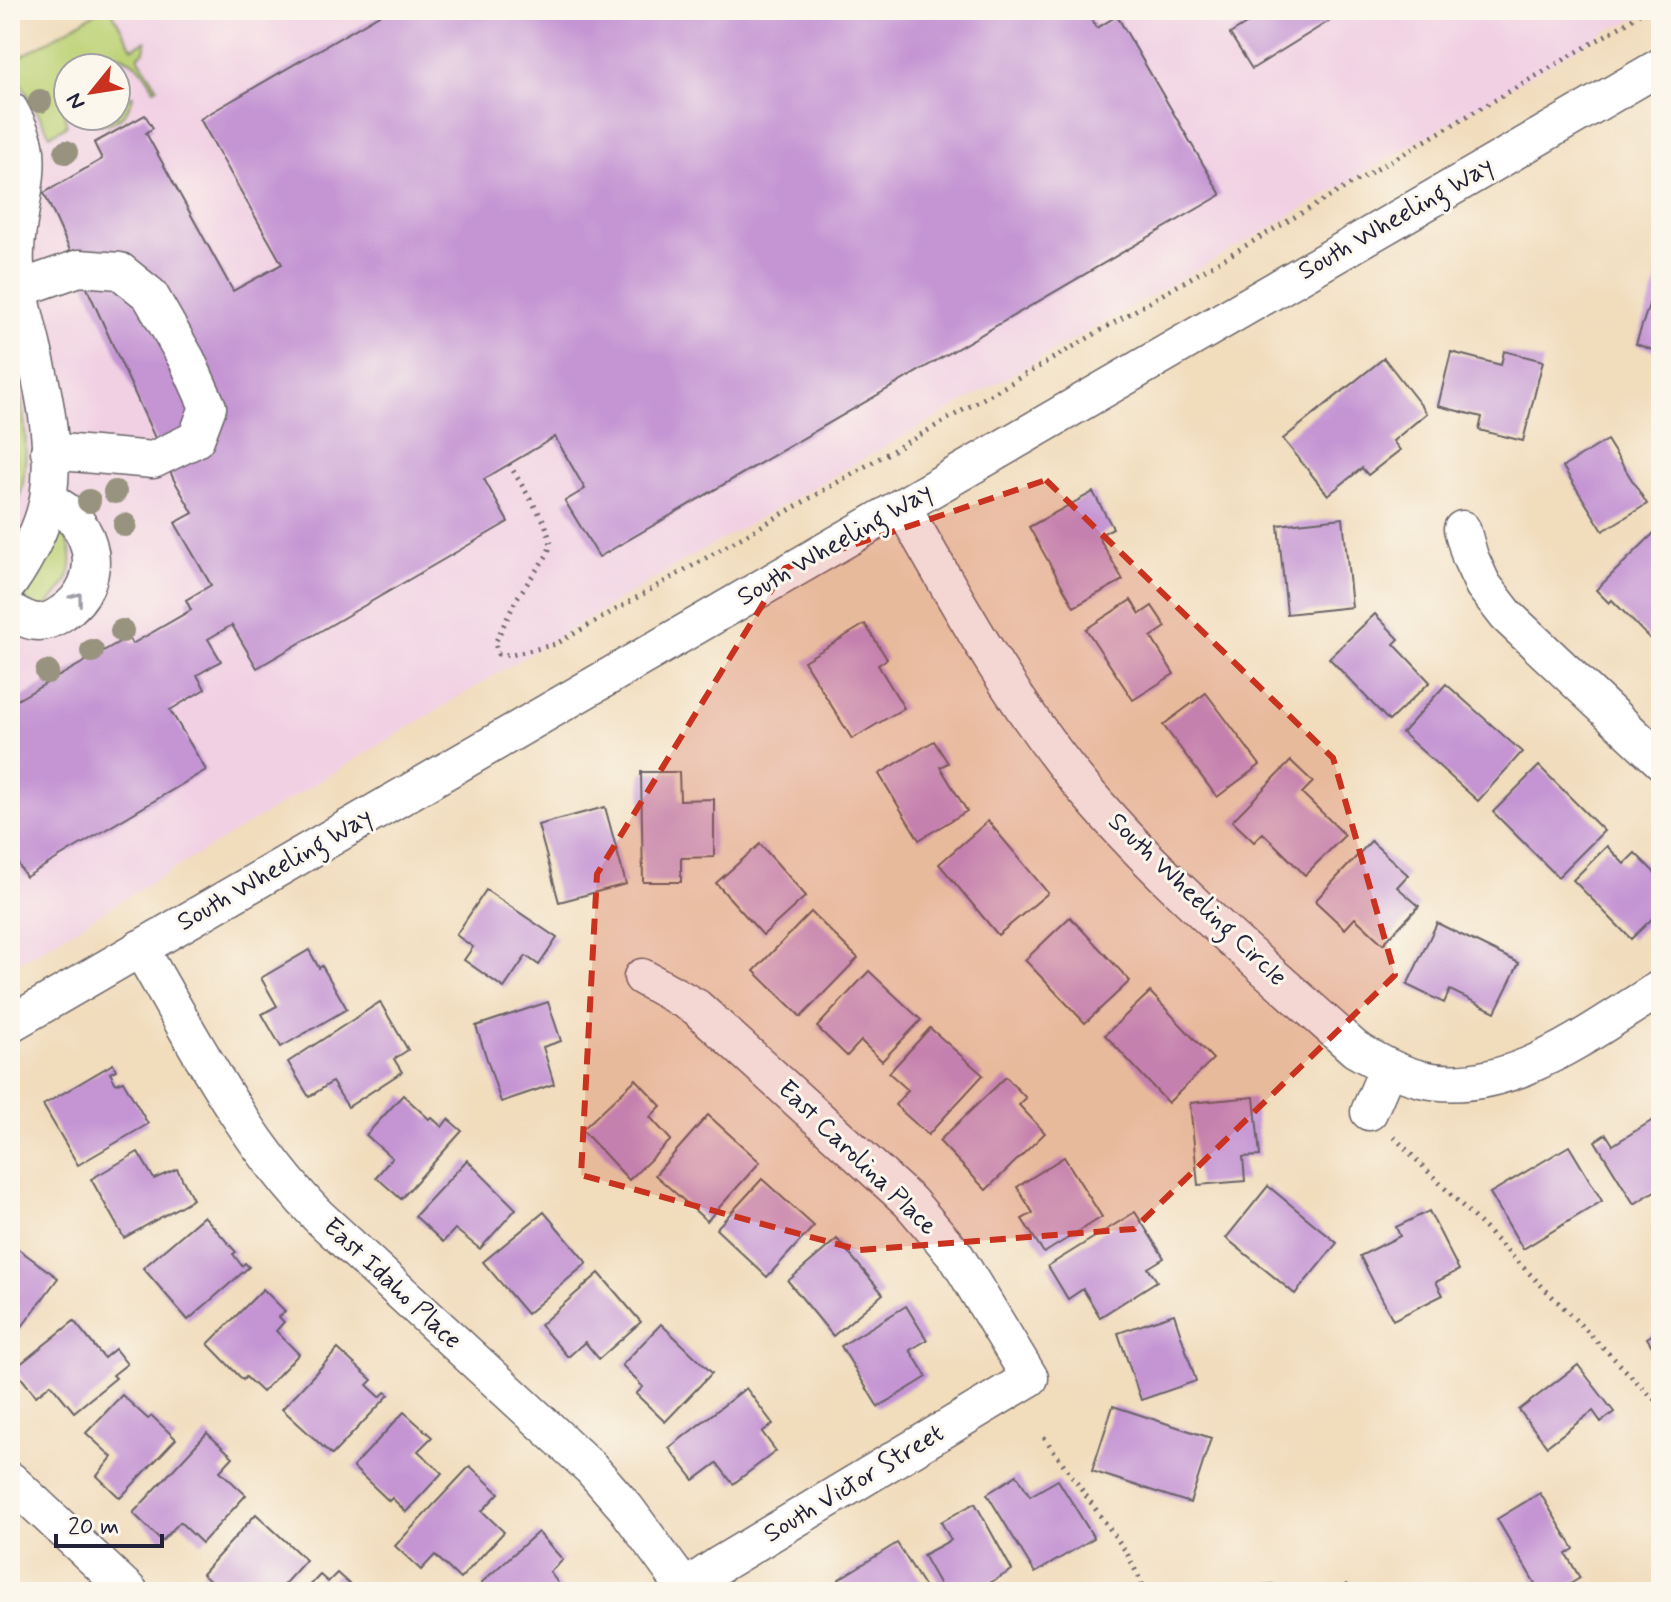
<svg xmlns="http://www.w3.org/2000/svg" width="1671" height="1602" font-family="Mynerve,sans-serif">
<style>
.built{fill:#f1d0e3;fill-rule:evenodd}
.green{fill:#bdd276;stroke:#707a58;stroke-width:2}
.building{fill:#c494d3}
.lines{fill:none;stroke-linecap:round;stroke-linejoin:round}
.minor-casing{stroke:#6a6368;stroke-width:39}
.path{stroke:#6a6368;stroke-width:5;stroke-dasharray:2 6;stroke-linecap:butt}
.minor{stroke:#fff;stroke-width:36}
.tree{fill:#98937f}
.oneway{stroke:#9c9ca7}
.marked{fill:#c8321e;fill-opacity:0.2;stroke:#c8321e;stroke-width:6;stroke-dasharray:16 10;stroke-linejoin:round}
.labels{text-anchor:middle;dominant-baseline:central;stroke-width:6;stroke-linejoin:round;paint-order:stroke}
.street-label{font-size:26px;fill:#22223b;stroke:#fbf7ec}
</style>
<rect width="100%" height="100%" fill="#fbf7ec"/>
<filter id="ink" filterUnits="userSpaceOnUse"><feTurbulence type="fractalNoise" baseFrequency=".0125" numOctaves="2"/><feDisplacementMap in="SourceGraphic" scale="16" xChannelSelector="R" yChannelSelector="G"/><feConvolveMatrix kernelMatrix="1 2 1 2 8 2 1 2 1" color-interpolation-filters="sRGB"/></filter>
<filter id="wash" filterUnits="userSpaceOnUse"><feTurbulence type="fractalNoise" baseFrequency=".006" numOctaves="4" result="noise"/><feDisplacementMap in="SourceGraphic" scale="32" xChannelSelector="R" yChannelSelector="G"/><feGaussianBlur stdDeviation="1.8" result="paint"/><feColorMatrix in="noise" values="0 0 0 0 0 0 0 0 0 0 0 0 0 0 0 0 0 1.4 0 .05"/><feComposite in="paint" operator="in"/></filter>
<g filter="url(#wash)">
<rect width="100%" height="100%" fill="#f1dcbc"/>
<!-- built -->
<path class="built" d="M103 10H1661L1608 30 1260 234 684 561 10 968V64ZM68 68H116V116H68Z"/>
<!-- green -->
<g class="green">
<path d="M101 10H111L132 48 146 41 144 51 138 57 157 87 154 89C150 82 145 72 139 67 117 48 87 48 68 68L62 99 67 126 50 135 10 63Z"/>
<path d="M124 96H133C127 120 103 135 81 116H116Z"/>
<path d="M21 399C30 446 26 488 10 533V487L16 465 11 412 15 404Z"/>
<path d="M58 535 66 538C81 571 63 591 39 612L24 598 40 575 52 540Z"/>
</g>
<g id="blocks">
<!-- building -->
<g class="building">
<polygon points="388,10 1087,10 1097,28 1117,16 1221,195 599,557 565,501 585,489 555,437 484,479 508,522 257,668 232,625 208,639 221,661 197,675 205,689 170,710 206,770 26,877 10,851 10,704 128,637 132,644 191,610 186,600 211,585 175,523 193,513 174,480 44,193 102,159 94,143 145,115 153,128 146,133 233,291 282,264 200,119"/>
<polygon points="1269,10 1329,10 1334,18 1252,69 1230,34"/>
<polygon points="1660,271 1661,271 1661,353 1636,344"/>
<polygon points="1504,351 1543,361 1523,441 1479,430 1482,417 1438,406 1451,352 1501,365"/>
<polygon points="1384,358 1427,413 1393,441 1400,450 1368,475 1362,468 1328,495 1283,439"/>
<polygon points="1607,440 1647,504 1603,531 1563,467"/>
<polygon points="1093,492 1113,528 1098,536 1123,580 1074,607 1029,527"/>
<polygon points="1343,518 1352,607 1287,614 1278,525"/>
<polygon points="1657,530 1661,535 1661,650 1612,600 1609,603 1596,590"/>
<polygon points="1131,600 1140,614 1152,606 1166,627 1151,637 1174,674 1133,700 1086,629"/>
<polygon points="1375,614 1399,639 1394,644 1430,682 1389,721 1329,658"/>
<polygon points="865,624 887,659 878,665 904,708 852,739 804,661"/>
<polygon points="1446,684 1522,752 1478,801 1402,733"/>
<polygon points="1206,693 1260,765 1217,797 1163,725"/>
<polygon points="934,741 948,763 940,767 967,811 919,840 879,774"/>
<polygon points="1291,761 1313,782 1302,793 1345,835 1305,875 1263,833 1254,842 1232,821"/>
<polygon points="1539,766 1604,831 1558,877 1493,812"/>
<polygon points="641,772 679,772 680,800 714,799 714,857 681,858 681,882 643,882"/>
<polygon points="605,807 626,884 559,902 538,825"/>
<polygon points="988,821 1048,893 998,935 939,864"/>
<polygon points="1371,841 1408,875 1397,887 1419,906 1383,944 1355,918 1345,929 1315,901"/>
<polygon points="760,844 806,896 763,935 716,883"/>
<polygon points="1607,846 1624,864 1635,853 1661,879 1661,910 1631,939 1573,880"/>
<polygon points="486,890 557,938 539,965 526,956 504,988 464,960 473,947 456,935"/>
<polygon points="811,912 858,958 801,1017 754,971"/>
<polygon points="1070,917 1130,981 1085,1023 1025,960"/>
<polygon points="1437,923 1519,963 1495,1012 1450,990 1444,1003 1407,985"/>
<polygon points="309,950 319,968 322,966 347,1009 281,1047 262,1014 277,1006 261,978"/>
<polygon points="869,971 921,1020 882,1061 861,1041 847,1056 817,1027"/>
<polygon points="1150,992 1213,1059 1168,1103 1105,1035"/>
<polygon points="380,1002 408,1050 394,1059 402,1072 348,1107 332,1082 309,1097 288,1062"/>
<polygon points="548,1002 561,1041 543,1047 554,1084 501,1102 476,1026"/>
<polygon points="930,1028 983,1075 928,1135 895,1105 908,1090 889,1073"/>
<polygon points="113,1064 116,1070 110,1073 116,1084 123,1081 148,1124 78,1165 43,1105"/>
<polygon points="1006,1077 1026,1098 1019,1105 1045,1133 986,1190 939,1141"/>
<polygon points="636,1079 661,1106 650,1117 671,1140 629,1180 582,1130"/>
<polygon points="403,1095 429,1119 431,1117 442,1127 448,1119 462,1131 401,1199 376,1177 392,1158 366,1135"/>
<polygon points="1254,1097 1260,1156 1243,1157 1245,1181 1198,1185 1190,1103"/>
<polygon points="708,1115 760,1162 707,1221 655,1175"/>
<polygon points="1661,1115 1661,1187 1634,1204 1595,1141 1606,1134 1613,1145"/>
<polygon points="1569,1146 1602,1201 1523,1249 1490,1193"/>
<polygon points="138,1152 154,1179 177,1169 193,1199 124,1238 91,1179"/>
<polygon points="1064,1157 1102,1217 1044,1253 1022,1219 1033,1213 1017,1187"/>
<polygon points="467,1160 516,1209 480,1249 455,1229 443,1242 415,1216"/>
<polygon points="762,1179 814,1226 767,1277 716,1229"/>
<polygon points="1268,1186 1337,1243 1295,1294 1226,1238"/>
<polygon points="1429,1211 1459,1270 1436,1282 1443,1295 1393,1320 1360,1256 1400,1236 1396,1227"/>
<polygon points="544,1212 587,1263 527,1314 483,1262"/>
<polygon points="1135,1212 1164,1258 1148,1268 1157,1281 1100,1317 1083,1289 1068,1299 1048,1266"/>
<polygon points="204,1216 236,1252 233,1254 242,1266 245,1263 249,1267 188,1320 143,1268"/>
<polygon points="837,1239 883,1294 833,1336 788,1281"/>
<polygon points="10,1243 58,1278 10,1343"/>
<polygon points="599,1273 641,1322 599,1359 585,1342 568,1357 540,1325"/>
<polygon points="263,1289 285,1311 279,1317 284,1322 276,1331 299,1354 262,1392 246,1377 243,1380 208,1344"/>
<polygon points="906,1306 927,1340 910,1350 927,1377 878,1407 841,1346"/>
<polygon points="1174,1314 1196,1381 1141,1400 1118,1333"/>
<polygon points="74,1321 104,1358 115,1349 127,1364 113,1375 116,1378 74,1412 51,1384 36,1396 14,1369"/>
<polygon points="661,1324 712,1373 665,1422 636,1394 643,1387 622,1365"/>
<polygon points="1661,1329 1661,1361 1647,1338"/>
<polygon points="338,1349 372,1380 367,1385 380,1397 385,1392 389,1395 332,1455 282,1409"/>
<polygon points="1578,1365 1614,1412 1601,1422 1593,1411 1547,1446 1519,1410"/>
<polygon points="746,1388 773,1424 762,1432 776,1451 733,1484 717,1463 694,1480 669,1448"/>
<polygon points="122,1395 148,1419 152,1416 176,1439 120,1498 97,1476 112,1457 86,1433"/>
<polygon points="1113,1406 1211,1438 1190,1503 1092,1471"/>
<polygon points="404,1412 432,1437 418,1451 442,1473 406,1512 392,1498 389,1501 353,1467"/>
<polygon points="207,1433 233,1457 220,1471 246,1495 202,1543 180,1522 162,1541 133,1513"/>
<polygon points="470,1466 499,1493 482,1511 504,1532 460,1579 435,1555 421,1570 395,1546"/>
<polygon points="1017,1475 1030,1496 1058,1480 1094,1538 1035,1573 987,1494"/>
<polygon points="1540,1493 1574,1549 1566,1554 1580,1578 1557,1592 1540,1592 1497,1519"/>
<polygon points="975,1503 1012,1570 974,1592 944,1592 923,1555 951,1540 941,1522"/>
<polygon points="256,1514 306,1560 277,1592 222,1592 202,1574"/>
<polygon points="538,1532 563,1560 550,1572 564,1592 489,1592 481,1583"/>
<polygon points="897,1543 928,1592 847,1592 839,1579"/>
<polygon points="337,1573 358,1592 304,1592 320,1575 328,1582"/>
<polygon points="1273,1584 1274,1592 1203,1592 1203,1590"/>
<polygon points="1346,1584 1357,1592 1339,1592"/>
</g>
</g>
</g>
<g filter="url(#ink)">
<use href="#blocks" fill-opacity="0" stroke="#6a6368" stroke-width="2"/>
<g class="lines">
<defs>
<g id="minor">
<path d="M10 110C16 121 22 132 25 144 32 180 13 225 16 265 18 293 27 321 33 348 45 396 56 450 48 499 43 527 26 559 10 582"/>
<polyline points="19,289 79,268 120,271 150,295 187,360 208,407 196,439 153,460 49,451"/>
<path d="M902 506C956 599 1007 694 1075 778 1157 879 1259 962 1355 1049 1376 1061 1397 1073 1421 1079 1508 1099 1591 1030 1661 988"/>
<polyline points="1462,529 1470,557 1483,585 1507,616 1661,761"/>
<path d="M10 611C19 616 29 622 39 622 47 622 55 618 62 613 108 583 96 520 48 501"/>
<path d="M140 948C194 1041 243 1139 318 1216L591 1468 626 1508 684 1587"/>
<polyline points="642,977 696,1007 910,1202 956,1256 1030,1378 719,1565 679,1592"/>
<polyline points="10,1024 1661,66"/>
<polyline points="1369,1112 1388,1068"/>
<polyline points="10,1480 130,1592"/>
</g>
</defs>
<!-- minor casing -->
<use href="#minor" class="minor-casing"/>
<!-- path -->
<g class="path">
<polyline points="509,464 545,523 551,544 547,555 517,598 495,643 498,654 512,655 556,644 1040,366 1625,24 1643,10"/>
<polyline points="1394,1137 1661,1406"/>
<polyline points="1044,1437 1127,1553 1146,1592"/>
</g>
<!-- minor -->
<use href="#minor" class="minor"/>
</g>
<!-- trees -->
<g class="tree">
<circle cx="40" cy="101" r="12"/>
<circle cx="66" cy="152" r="12"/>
<circle cx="115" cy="492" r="12"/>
<circle cx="89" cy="501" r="12"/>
<circle cx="125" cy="525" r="12"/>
<circle cx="122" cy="631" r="12"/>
<circle cx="92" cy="651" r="12"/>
<circle cx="47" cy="672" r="12"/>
</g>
<!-- one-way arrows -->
<defs><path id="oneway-chevron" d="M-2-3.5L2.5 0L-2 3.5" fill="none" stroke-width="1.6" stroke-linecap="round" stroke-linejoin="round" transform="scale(2)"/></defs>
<use class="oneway" href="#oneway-chevron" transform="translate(77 598) rotate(-53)"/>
</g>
<!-- marked area -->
<path class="marked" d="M1046 480 1333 758 1395 975 1134 1229 859 1250 581 1175 597 874 785 568Z"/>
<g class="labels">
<!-- street labels -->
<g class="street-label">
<text transform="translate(1396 219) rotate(-30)">South Wheeling Way</text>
<text transform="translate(835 545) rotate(-30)">South Wheeling Way</text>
<text transform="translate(275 870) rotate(-30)">South Wheeling Way</text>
<text transform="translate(1197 900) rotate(44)">South Wheeling Circle</text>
<text transform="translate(857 1158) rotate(44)">East Carolina Place</text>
<text transform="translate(392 1284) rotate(43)">East Idaho Place</text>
<text transform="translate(854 1484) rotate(-31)">South Victor Street</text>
</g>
</g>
<!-- margin -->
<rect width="1671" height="1602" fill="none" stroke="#fbf7ec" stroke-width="40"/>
<!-- north arrow -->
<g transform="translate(92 92) rotate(240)"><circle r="38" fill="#fbf7ec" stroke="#a4a2a5" stroke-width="2"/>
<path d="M0-6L14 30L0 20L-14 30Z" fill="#c8321e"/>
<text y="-12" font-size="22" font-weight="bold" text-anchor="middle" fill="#22223b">N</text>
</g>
<!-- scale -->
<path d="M56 1534v12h106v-12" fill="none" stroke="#22223b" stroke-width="4"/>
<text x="68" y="1534" font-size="24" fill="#22223b" stroke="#fbf7ec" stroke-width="6" paint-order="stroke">20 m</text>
</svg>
